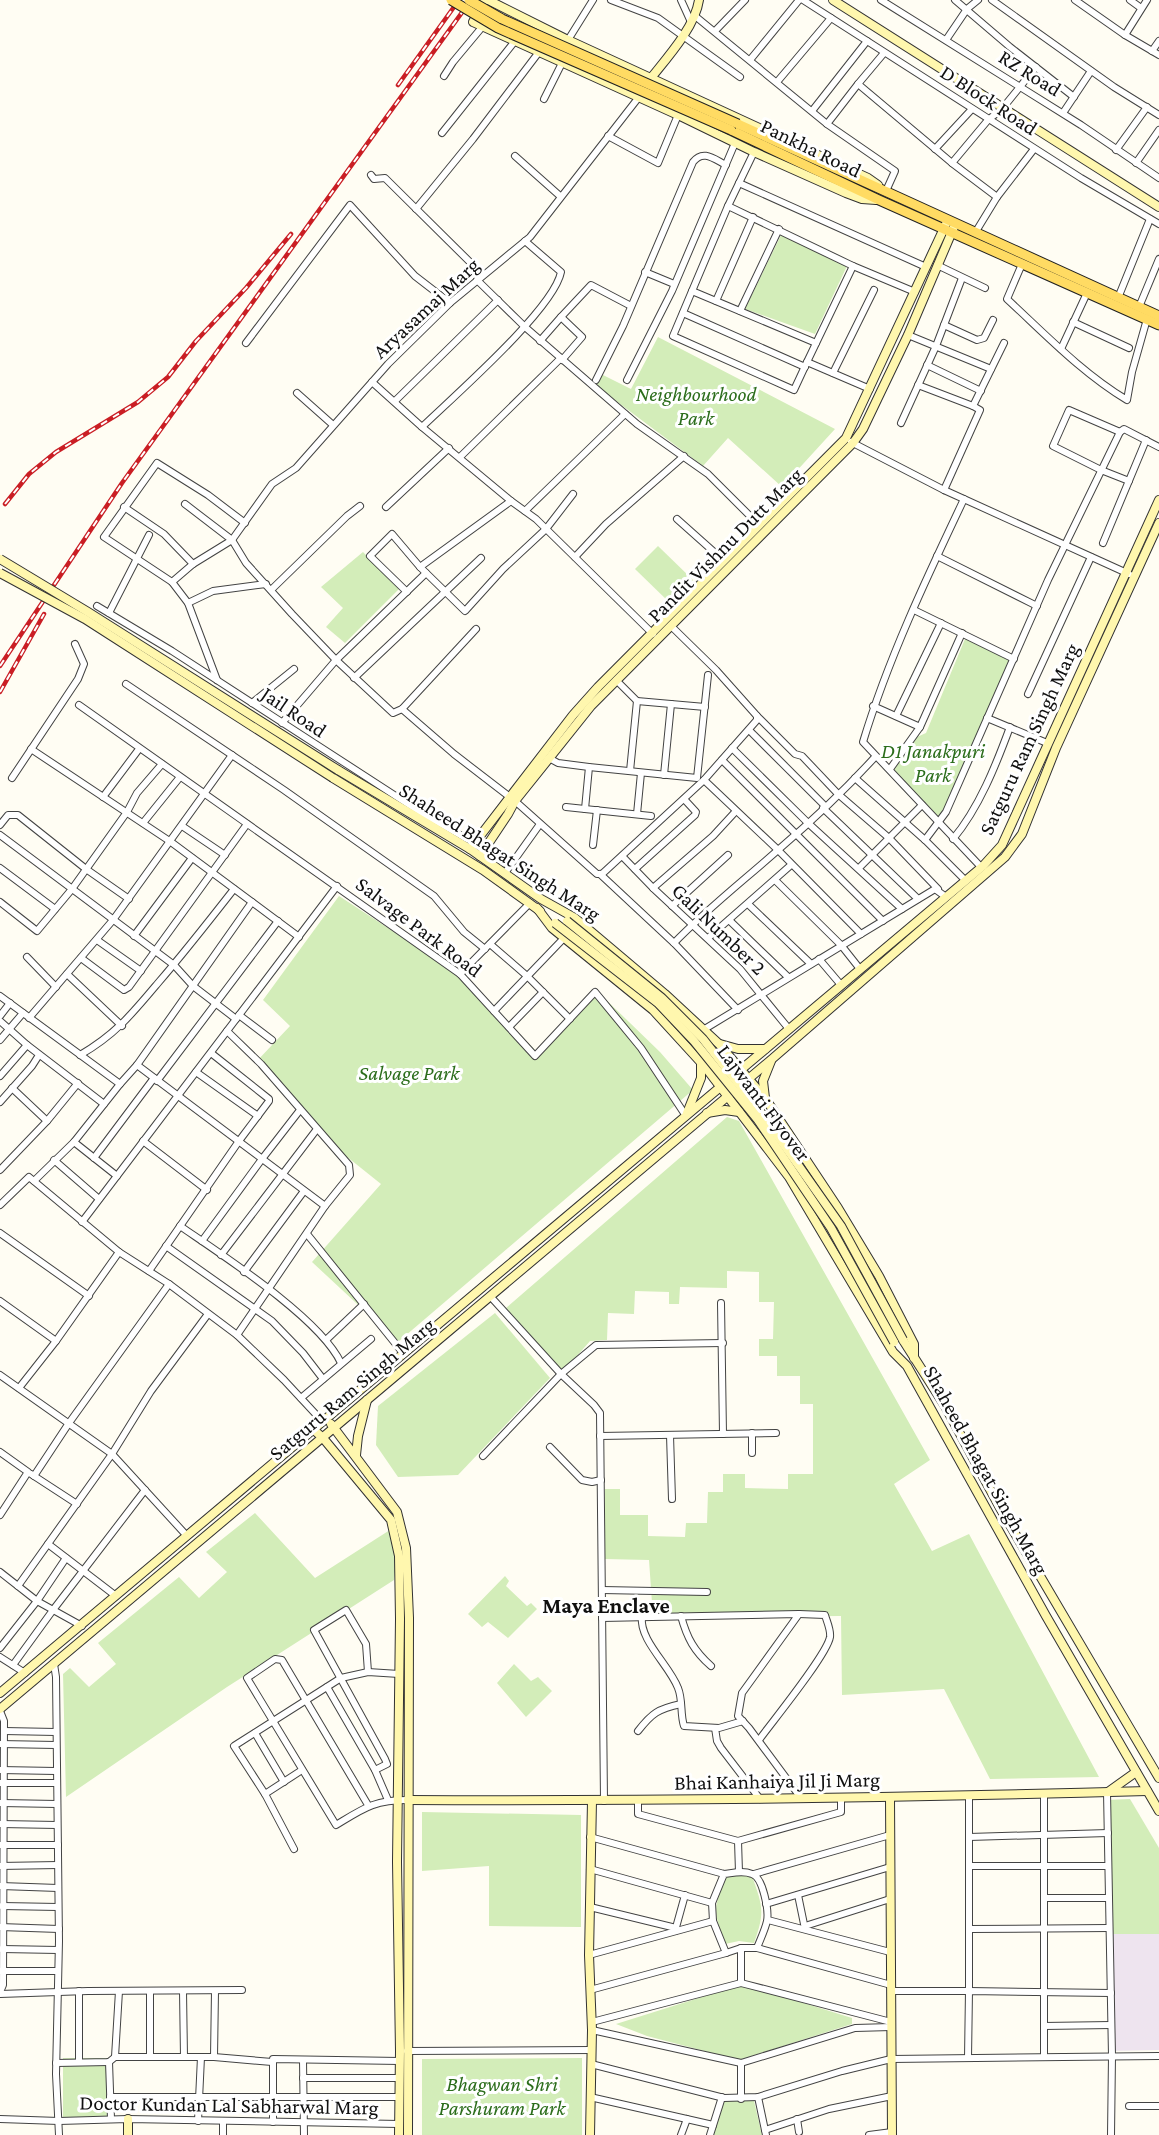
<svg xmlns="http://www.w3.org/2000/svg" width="1159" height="2135" font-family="'Crimson Pro',serif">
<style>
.industrial{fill:#eee4ef}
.green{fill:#d3edb9}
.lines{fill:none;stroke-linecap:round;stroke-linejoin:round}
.street-casing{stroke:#434343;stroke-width:8}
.secondary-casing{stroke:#323232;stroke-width:10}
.primary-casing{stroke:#212121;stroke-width:11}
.street{stroke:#fff;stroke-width:6}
.secondary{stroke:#fff7ae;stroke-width:8}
.primary{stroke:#ffdb63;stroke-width:9}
.rail-casing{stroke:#ca1e24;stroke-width:4.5}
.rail{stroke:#fff;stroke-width:2;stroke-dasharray:7;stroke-linecap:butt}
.secondary-bridge-casing{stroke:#323232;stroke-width:10;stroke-linecap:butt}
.primary-bridge-casing{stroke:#212121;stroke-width:11;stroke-linecap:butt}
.secondary-bridge{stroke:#fff7ae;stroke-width:8}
.primary-bridge{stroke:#ffdb63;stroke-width:9}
.labels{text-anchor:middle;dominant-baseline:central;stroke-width:6;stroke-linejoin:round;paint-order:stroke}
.street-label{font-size:21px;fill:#101010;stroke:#fff}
.park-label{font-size:21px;font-style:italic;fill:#2b6d1b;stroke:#fff}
.neighbourhood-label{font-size:22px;font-weight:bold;fill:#101010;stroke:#fff}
</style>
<rect width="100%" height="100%" fill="#fffdf3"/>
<!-- industrial -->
<polygon class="industrial" points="1107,1934 1159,1934 1159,2050 1108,2051"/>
<!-- green -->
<g class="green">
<polygon points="781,235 847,266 815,334 745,309"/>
<polygon points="658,337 835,429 782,487 728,438 703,466 596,386 601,374 631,389"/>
<polygon points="658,546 693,580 670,603 635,569"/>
<polygon points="363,552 399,589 345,643 326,627 343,608 321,587"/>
<polygon points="965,639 1009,660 944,811 939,817 893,770 917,737 926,733"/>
<polygon points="339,896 460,975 476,989 538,1053 598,992 660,1052 693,1090 398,1342 312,1262 381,1184 341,1152 256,1062 290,1026 263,1000"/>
<polygon points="727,1117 739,1121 930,1460 894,1484 932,1551 969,1534 1099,1777 990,1779 944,1689 842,1695 841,1616 653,1617 649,1560 605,1559 605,1489 620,1489 620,1515 648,1515 648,1536 685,1537 686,1523 707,1523 708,1492 723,1492 723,1474 745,1474 745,1488 788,1489 788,1474 813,1474 813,1404 800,1404 800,1376 777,1376 777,1356 759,1356 759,1339 773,1339 774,1302 759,1302 759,1272 727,1271 727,1288 680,1287 679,1304 669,1304 669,1292 635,1291 634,1314 608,1313 607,1340 590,1341 563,1372 506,1308"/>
<polygon points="495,1313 550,1378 458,1475 398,1477 376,1445 378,1406"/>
<polygon points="255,1513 315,1578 393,1528 399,1543 394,1580 227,1687 66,1797 63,1674 70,1668 89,1687 116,1664 98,1643 179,1577 199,1598 227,1572 206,1552"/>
<polygon points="505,1576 509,1581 506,1586 527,1606 531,1603 537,1609 508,1638 488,1622 482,1627 468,1614"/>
<polygon points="514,1664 531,1681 538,1677 552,1691 526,1717 497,1683"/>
<polygon points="1130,1799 1159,1848 1159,1934 1107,1934 1106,1800"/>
<polygon points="422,1812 581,1815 581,1927 489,1926 489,1866 422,1871"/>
<path d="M739 1875 752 1876C763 1907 765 1912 754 1943L739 1941 725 1944C713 1910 713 1909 726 1877Z"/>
<polygon points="740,1985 781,1996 852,2018 852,2024 739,2060 647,2036 616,2024"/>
<polygon points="63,2058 110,2058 111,2117 63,2117"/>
<polygon points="582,2058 582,2135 422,2135 422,2059"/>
<polygon points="724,2101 754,2101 762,2135 713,2135"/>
</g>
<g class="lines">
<defs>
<g id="street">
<polyline points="611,0 658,18 740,77"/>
<polyline points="681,0 691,22"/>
<polyline points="803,0 1081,178 1159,224"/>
<polyline points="881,0 1081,125 1159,178"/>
<polyline points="955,0 1010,47 1074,97"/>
<polyline points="992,0 1114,87 1159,115"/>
<polyline points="1075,0 1125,35 1159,55"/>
<polyline points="1130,0 1141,8"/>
<polyline points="695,16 827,124"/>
<polyline points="715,31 745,0"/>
<polyline points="1125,35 1147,0"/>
<polyline points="568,40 593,0"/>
<polyline points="946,40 967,9 978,0"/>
<polyline points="1152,51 1159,41"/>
<polyline points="884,53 858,84 952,163 997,197"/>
<polyline points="750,60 799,0"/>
<polyline points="444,76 453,62 483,26"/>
<polyline points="777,82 831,18"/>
<polyline points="858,84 827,124 895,171 886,191"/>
<polyline points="544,99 562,63"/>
<polyline points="812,111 867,41"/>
<polyline points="1063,113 1091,71"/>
<polyline points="442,133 515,41"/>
<polyline points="608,136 658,163 678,115"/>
<polyline points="935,149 972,109"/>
<polyline points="1116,150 1147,107"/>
<polyline points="754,152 728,206 673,336 794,390 807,362 870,389"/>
<polyline points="515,156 560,196"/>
<polyline points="952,163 988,120 1002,109 1036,67"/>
<polyline points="1136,163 1159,130"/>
<polyline points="371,175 374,179 385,178 483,275"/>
<polyline points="739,183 926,267"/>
<polyline points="728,206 853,266 915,292"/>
<polyline points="416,209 473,139 539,52"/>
<polyline points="975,233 997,197 1034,149"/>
<path d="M1022 264 1007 299C1045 334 1082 373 1127 400L1132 372 1147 319"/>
<polyline points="937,265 985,288"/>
<polyline points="645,272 674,284"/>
<polyline points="477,280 525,327 637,424 708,474 758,524"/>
<polyline points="692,291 816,343"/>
<polyline points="1118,298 1150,219"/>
<polyline points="716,301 753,217"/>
<polyline points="1139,307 1159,259"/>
<polyline points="740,311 779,229"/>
<polyline points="683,313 805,367"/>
<polyline points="561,317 591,285 631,306"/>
<polyline points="1073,322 1129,348"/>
<polyline points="944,325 977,340 984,338 993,320"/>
<polyline points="908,335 991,369"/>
<polyline points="540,341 561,317 582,337 562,360"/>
<polyline points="246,343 350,205 415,276 450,303"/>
<polyline points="1061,349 1087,293"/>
<polyline points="807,362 853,266"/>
<polyline points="927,365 981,391"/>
<polyline points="833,373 874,290"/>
<path d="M596 380 623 326 693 162C703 149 714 159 726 165"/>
<polyline points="627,380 672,291 735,143"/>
<polyline points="372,382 422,427 511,501 536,519 653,634"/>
<polyline points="918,385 973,406"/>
<polyline points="297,393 333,425"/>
<polyline points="395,401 498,300"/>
<polyline points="901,423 936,346 962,278"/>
<path d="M422 427C453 397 554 309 561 272L525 241"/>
<polyline points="851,442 944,490 1129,574"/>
<polyline points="460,457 561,358"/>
<polyline points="1129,481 1101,470 1053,446 1069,410 1120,432 1124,429 1159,447"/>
<polyline points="944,490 980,410 973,406 1004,343"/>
<path d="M964 499C927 577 888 659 863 742L981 867"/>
<polyline points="511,501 420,567 465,611 503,569 546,529 573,494"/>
<polyline points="185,504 232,540 246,563 292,614 336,660 393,713 402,709 476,629"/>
<polyline points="124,507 164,534 193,564"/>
<polyline points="386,507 449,448"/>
<polyline points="525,511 625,414"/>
<polyline points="677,519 723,560"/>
<polyline points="1103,543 1146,440"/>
<polyline points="937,556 1037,606"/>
<polyline points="575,557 606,524 684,456"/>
<polyline points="172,582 104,537 157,463 208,495 245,523"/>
<polyline points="271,590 347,516 360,506"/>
<polyline points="407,592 370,556 392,534 420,567"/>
<polyline points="188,603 213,591 266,584"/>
<polyline points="97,606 172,651 425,815 474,843"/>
<polyline points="914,610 1014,659"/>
<polyline points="109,613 149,535"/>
<polyline points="671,626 716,670 757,716 757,720 704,780 778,850 861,934"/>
<polyline points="354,678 481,558"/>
<polyline points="217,680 188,603 172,582 193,564 232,540 272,484 296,468 388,364 450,303 530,237 639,97"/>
<polyline points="616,680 637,701 705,707"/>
<polyline points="126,684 284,790 434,896 464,932 485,949"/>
<polyline points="1028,694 1091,557"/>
<polyline points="252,703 294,669"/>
<polyline points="79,705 460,974 535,1056 595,992 641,1048 686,1116"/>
<polyline points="873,706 920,727"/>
<polyline points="402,709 454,754 515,801 597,874 602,874 704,780"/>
<polyline points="757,716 795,754 802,756 838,794 889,838 938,889"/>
<polyline points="896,716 941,623"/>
<polyline points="987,718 1047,743"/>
<polyline points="282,723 336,660 426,573"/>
<polyline points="749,730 825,806"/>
<polyline points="732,748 808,823 902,909"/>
<polyline points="31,749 171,842 299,937"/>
<polyline points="549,758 558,763 589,767 697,778 708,675"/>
<polyline points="722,760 883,921"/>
<polyline points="890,769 920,727 962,633"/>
<polyline points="630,771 637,701"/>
<polyline points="664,775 671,704"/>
<polyline points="12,778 78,679 84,664 75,644"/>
<polyline points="855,778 925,840 965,880"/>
<polyline points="103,797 139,749"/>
<polyline points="566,807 651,816"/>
<polyline points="823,808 918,899"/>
<polyline points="585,809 589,767"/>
<polyline points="637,814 641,773"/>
<polyline points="143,823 180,777"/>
<polyline points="0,825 8,815 18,815 86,869 129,899"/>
<polyline points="182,826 225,855"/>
<polyline points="0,835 174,965 193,986 236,1019"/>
<path d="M953 839C979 808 996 765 1010 727"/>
<polyline points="925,840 946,812 1048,580 1120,432"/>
<polyline points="593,845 597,810"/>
<polyline points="622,856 653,888 740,969 789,1029"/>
<polyline points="0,868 55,909"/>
<polyline points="859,868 922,805"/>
<polyline points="635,869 695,815 696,812 684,799"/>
<polyline points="505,873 540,824"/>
<polyline points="600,874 674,943 738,1010"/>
<polyline points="775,880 841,945 860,969"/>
<polyline points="653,888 713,836 736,811"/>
<polyline points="0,902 37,931 72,889 127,812 137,793 162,764"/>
<polyline points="748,904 811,964"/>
<polyline points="672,906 728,855"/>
<polyline points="729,920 788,977"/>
<polyline points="134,936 192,858"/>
<polyline points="708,938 791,865"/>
<polyline points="97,940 141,971"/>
<path d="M674 943C707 909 743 881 778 850 812 821 845 790 875 757"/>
<polyline points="490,944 527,976 570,1019"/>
<polyline points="27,957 56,987"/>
<polyline points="81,958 124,990 129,987 247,824"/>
<polyline points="819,959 841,985"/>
<polyline points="67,974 122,1026"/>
<polyline points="460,974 530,903"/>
<polyline points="0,996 120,1084 137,1065 252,902"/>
<polyline points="494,1011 564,938"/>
<polyline points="239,1015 272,1040"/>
<polyline points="0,1016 10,1003"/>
<polyline points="29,1018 113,920 232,755"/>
<polyline points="0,1021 27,1045 104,1104"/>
<polyline points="509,1027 543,992"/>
<polyline points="703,1030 935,889 946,897"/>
<polyline points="227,1031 261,1064 349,1165 350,1175 325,1206"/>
<polyline points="0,1040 23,1013"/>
<path d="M80 1055C115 1035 132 1014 158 983 184 953 209 921 234 889"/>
<polyline points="137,1065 325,1206 237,1335"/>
<polyline points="196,1072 258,1116"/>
<polyline points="0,1076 27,1045"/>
<polyline points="157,1081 278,921"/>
<polyline points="12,1088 47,1121"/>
<polyline points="0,1102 32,1066 39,1055"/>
<polyline points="143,1141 207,1190"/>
<polyline points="74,1142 117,1176"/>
<polyline points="94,1158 154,1078"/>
<polyline points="54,1160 99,1199"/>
<polyline points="0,1170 47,1121 78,1083"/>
<polyline points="34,1181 74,1142 120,1084"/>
<polyline points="0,1205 29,1177 119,1252 169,1284 237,1335 284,1380 323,1422"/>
<polyline points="82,1222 337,886"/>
<path d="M180 1226C222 1255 320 1318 341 1363"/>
<polyline points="0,1233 89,1296"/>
<polyline points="307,1234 403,1353"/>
<polyline points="202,1241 262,1159 300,1110"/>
<polyline points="166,1246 272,1321 303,1353 323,1379"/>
<polyline points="221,1255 317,1129"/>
<polyline points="149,1271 239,1141 269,1101 269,1099 211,1053"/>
<polyline points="244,1272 304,1191"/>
<polyline points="490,1296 561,1374 594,1405 600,1413 604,1801"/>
<polyline points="0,1301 56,1341 19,1388"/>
<polyline points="721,1303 723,1434"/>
<polyline points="326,1340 364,1304"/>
<polyline points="56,1341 119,1252"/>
<polyline points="0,1375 112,1454 187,1536"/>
<polyline points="301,1398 371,1339"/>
<polyline points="752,1433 752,1453"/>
<polyline points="670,1435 672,1499"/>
<polyline points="600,1436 776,1433"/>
<polyline points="550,1447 582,1480 592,1482 601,1480"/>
<polyline points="0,1452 28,1472 0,1515"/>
<polyline points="483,1456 561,1374 596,1345 723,1343"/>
<polyline points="31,1474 77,1504"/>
<polyline points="34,1476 69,1423 169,1284"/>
<polyline points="48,1544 116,1596"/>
<polyline points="66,1558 37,1601 82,1626"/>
<polyline points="0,1572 37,1601 0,1648"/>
<polyline points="18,1586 112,1454 151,1391 208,1314"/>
<polyline points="602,1590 707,1592"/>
<path d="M681 1616C687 1638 694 1651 711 1666"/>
<path d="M642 1617C639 1640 670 1666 678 1688 683 1700 680 1714 684 1726L719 1728 743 1721"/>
<polyline points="602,1618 799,1614 742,1693 738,1716 749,1728 801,1798"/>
<polyline points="0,1657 25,1673"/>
<polyline points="54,1664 56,1677 59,1941 56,2074 59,2135"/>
<polyline points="13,1665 53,1610 145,1490"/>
<polyline points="368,1672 366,1644 346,1610 314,1630 385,1759 387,1764 375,1770"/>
<polyline points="327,1687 375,1770 388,1800"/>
<polyline points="0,1711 4,1721 3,1985 0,1992"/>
<polyline points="715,1728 717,1741 721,1748 760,1799"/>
<polyline points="4,1731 56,1732"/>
<path d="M638 1731C652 1713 658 1709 681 1704"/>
<polyline points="255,1733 284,1782"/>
<path d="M759 1740C772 1722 827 1655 830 1637 831 1630 827 1622 825 1615L799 1614"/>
<polyline points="0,1744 56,1745"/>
<polyline points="0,1770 56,1771"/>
<polyline points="0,1783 57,1783"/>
<polyline points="1107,1792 1112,2056 1111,2135"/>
<polyline points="265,1794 302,1770"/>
<polyline points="1044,1794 1044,2057"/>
<polyline points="638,1800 638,1814 738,1841 841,1812 841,1798"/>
<polyline points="1,1803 57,1804"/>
<path d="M368 1805 282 1660 275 1659 247 1678 250 1683 336 1825C364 1808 374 1800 408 1800"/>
<polyline points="1,1824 57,1825"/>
<path d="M590 1837 724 1874C733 1873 743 1870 752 1874 763 1877 769 1911 767 1921 765 1930 760 1940 757 1948H741L726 1953 713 1921 712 1903 724 1874"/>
<polyline points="969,1837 1108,1833"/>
<polyline points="738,1841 739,1872"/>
<polyline points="1,1845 58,1845"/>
<polyline points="294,1849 265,1794 234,1746 341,1678 368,1672 399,1674"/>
<polyline points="0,1866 58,1865"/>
<polyline points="969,1866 1108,1866"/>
<polyline points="590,1869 712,1903"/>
<polyline points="754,1874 890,1835"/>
<polyline points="1,1886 58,1888"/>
<polyline points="798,1895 805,1929"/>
<polyline points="1044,1898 1109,1898"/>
<polyline points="766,1904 890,1867"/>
<polyline points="2,1906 58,1907"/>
<polyline points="590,1907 676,1928"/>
<polyline points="768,1920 890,1952"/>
<polyline points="805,1926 890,1899"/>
<polyline points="0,1927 59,1929"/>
<polyline points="969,1929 1109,1928"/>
<polyline points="675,1931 685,1895"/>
<polyline points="741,1948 741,1983"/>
<polyline points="757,1948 891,1985"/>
<polyline points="2,1949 58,1950"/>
<polyline points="589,1955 713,1921"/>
<polyline points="1,1971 57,1971"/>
<polyline points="590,1990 726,1953"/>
<polyline points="150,1991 150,2057"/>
<polyline points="183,1991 184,2057"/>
<polyline points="891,1991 969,1991 969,1796"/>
<polyline points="0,1994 88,1991 242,1990"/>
<polyline points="592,2022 741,1983 891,2022"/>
<polyline points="1044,2026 1111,2025"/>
<polyline points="592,2030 741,2063 855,2028 891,2027"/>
<polyline points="407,2051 592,2050"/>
<polyline points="115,2057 119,1991"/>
<polyline points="214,2057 215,1991"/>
<polyline points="968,2058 969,1991 1111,1993"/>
<polyline points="303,2060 304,2135"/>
<polyline points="79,2062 79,1991"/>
<polyline points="109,2062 111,2119"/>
<polyline points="56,2063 109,2062 115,2057 214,2057 272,2062"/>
<polyline points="741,2063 741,2099"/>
<polyline points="591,2064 724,2098 758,2097 842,2071 891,2059 1159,2056"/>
<polyline points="303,2078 400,2078"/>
<polyline points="110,2097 400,2097"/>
<polyline points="590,2097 713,2125"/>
<polyline points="758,2097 766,2135"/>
<polyline points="1129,2106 1159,2106"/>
<polyline points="0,2119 59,2121 128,2119 399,2124"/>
<polyline points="797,2119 799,2132"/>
<polyline points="198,2121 201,2057"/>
<polyline points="223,2121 223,2135"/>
<polyline points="273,2122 273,2059 400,2061"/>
<polyline points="765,2130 829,2109 892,2096"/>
<polyline points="681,2135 687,2119"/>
<polyline points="710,2135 722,2097"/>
<polyline points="869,2135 892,2132"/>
</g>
<g id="secondary">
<polyline points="485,0 473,22 678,115 754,152 846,193 862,199 876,200"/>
<polyline points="488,0 568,40 868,178 878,185"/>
<polyline points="833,0 1159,207"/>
<path d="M647 83C665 60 695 28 699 0"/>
<polyline points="338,770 470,849 541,899 575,918 665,994 719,1044 765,1098 838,1208 879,1276 914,1344 914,1358"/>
<polyline points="333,778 483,870 540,911"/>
<polyline points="470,849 573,715 598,687 846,438 946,224"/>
<polyline points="480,856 508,814 515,801 591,706 853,443 863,429 908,335 954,227"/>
<polyline points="537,908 552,928 653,1010 706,1068 789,1177 893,1352 907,1366 1046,1616 1159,1811"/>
<polyline points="720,1044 738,1049 765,1049"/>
<polyline points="765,1098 763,1081 771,1061"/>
<polyline points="687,1113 701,1078 701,1063"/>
<polyline points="707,1113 725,1110 739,1112"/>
<polyline points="903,1340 945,1406 1000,1508 1159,1778"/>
<polyline points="331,1424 397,1512 406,1548 409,1618 408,2135"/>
<polyline points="314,1430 323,1438 391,1520 399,1556 400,1619 397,1862 400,2051 399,2135"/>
<polyline points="356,1455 358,1436 367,1400"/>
<polyline points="0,1693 983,866 1002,845 1159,500"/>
<polyline points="0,1709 772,1059 1005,857 1022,834 1056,748 1159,523"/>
<polyline points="1108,1792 1136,1772"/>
<polyline points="890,1798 892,2135"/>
<path d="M408 1800C654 1801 901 1798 1147 1791"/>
<polyline points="128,2119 128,2135"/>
<polyline points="590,2135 592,2030 589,1955 592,1801"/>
</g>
<g id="primary">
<polyline points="738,124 1159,316"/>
<polyline points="731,130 879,200 1159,325"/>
</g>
</defs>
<!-- street casing -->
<use href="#street" class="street-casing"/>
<!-- secondary casing -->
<use href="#secondary" class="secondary-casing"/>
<!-- primary casing -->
<use href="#primary" class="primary-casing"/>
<!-- street -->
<use href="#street" class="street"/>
<!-- secondary -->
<use href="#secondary" class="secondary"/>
<!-- primary -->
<use href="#primary" class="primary"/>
<defs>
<g id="rail">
<polyline points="398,85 459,0"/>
<polyline points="5,504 29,474 56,452 138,402 168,377 196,341 246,288 291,234"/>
<polyline points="0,666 122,483 471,0"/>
<polyline points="0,692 44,614"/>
</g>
</defs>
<!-- rail casing -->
<use href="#rail" class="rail-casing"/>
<!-- rail -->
<use href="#rail" class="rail"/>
<defs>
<g id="secondary-bridge">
<polyline points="0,559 88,612 338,770"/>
<polyline points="0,573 85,619 333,778"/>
<polyline points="567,921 662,998 703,1039 765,1118 841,1226 903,1340"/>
<polyline points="555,923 658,1003 694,1041 758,1120 831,1228 894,1342"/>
</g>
<g id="primary-bridge">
<polyline points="451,0 498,28 731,130"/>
<polyline points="469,0 502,19 738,124"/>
</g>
</defs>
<!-- secondary-bridge casing -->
<use href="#secondary-bridge" class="secondary-bridge-casing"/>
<!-- primary-bridge casing -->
<use href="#primary-bridge" class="primary-bridge-casing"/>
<!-- secondary-bridge -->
<use href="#secondary-bridge" class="secondary-bridge"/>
<!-- primary-bridge -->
<use href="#primary-bridge" class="primary-bridge"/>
</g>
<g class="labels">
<!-- street labels -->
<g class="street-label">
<text transform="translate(1030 73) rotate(32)">RZ Road</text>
<text transform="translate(989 100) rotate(33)">D Block Road</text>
<text transform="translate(811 148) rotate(26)">Pankha Road</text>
<text transform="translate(426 308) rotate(-43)">Aryasamaj Marg</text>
<text transform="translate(725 545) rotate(-45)">Pandit Vishnu Dutt Marg</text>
<text transform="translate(294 712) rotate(34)">Jail Road</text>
<text transform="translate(1029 739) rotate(-65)">Satguru Ram Singh Marg</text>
<text transform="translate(500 852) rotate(33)">Shaheed Bhagat Singh Marg</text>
<text transform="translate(419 927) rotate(37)">Salvage Park Road</text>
<text transform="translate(719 929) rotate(44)">Gali Number 2</text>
<text transform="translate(764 1103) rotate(53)">Lajwanti Flyover</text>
<text transform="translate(352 1389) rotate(-40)">Satguru Ram Singh Marg</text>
<text transform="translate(986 1470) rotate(61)">Shaheed Bhagat Singh Marg</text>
<text transform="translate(777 1781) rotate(-1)">Bhai Kanhaiya Jil Ji Marg</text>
<text transform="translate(229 2105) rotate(1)">Doctor Kundan Lal Sabharwal Marg</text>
</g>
<!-- park labels -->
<g class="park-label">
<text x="696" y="394">Neighbourhood<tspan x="696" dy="24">Park</tspan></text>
<text x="933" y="751">D1 Janakpuri<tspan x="933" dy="24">Park</tspan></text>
<text x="409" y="1073">Salvage Park</text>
<text x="502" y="2084">Bhagwan Shri<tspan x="502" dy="24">Parshuram Park</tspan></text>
</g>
<!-- neighbourhood labels -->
<g class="neighbourhood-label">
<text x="606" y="1605">Maya Enclave</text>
</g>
</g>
</svg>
